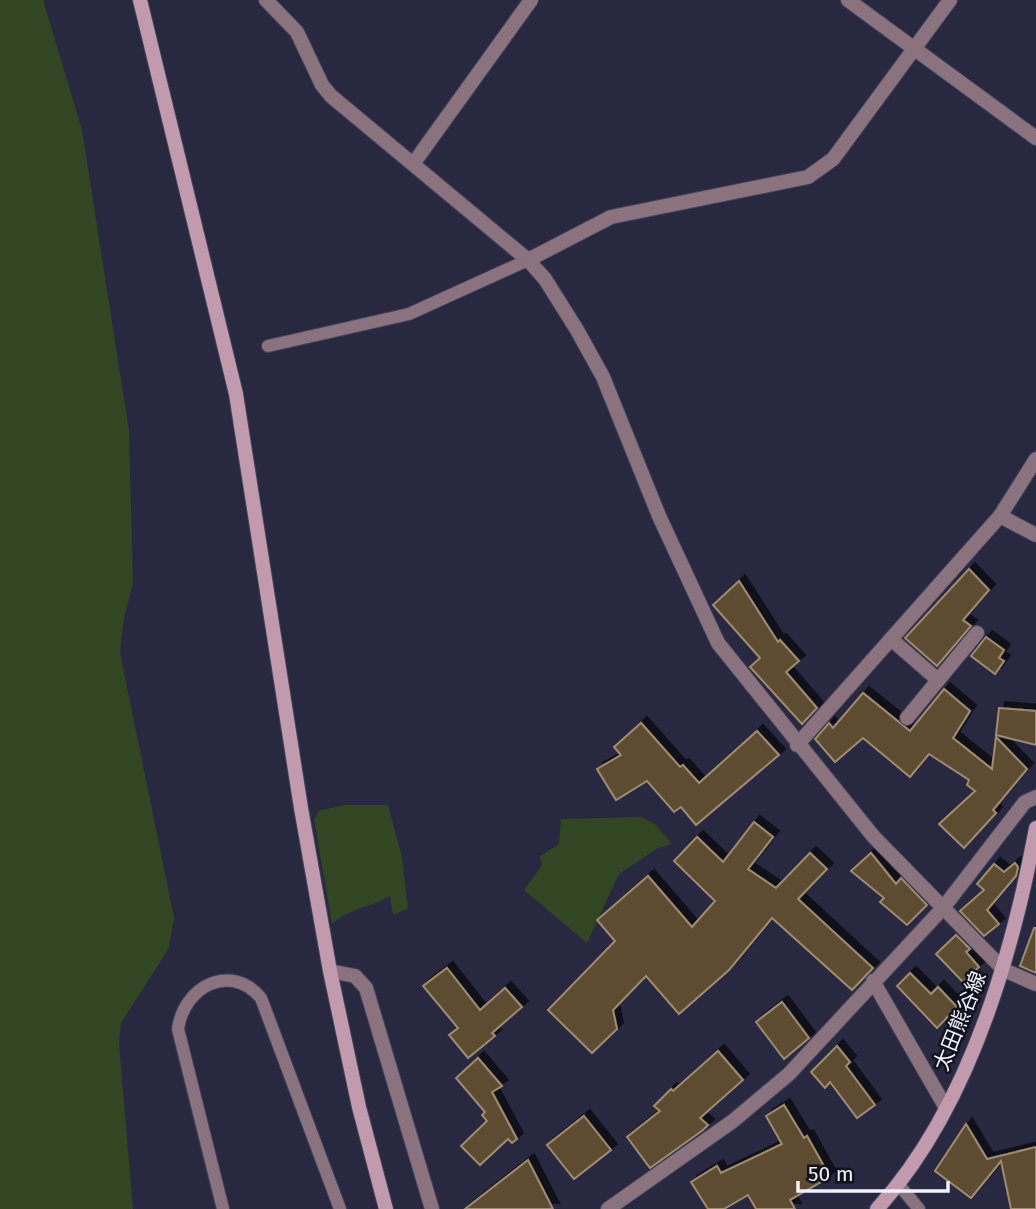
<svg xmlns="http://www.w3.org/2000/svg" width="1036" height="1209" font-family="'Fira Sans','Noto Sans JP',sans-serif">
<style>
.green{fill:#324624}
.building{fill:#5d4b33;stroke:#9e8b70;stroke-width:2;filter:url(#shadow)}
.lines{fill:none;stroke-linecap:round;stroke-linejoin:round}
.lane-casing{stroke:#44445b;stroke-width:14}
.street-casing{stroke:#44445b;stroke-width:16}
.secondary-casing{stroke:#44445b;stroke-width:16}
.lane{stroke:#8a727e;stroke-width:12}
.street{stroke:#8a727e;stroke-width:14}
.secondary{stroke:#c19aad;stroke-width:14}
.labels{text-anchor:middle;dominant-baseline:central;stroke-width:5;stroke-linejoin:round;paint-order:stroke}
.street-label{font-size:21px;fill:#f0f1fe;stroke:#12121d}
</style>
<defs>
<filter id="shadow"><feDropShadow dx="6" dy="-6" stdDeviation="0" flood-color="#0009"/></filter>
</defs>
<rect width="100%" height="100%" fill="#282840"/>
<!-- green -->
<g class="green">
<polygon points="0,0 43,0 82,130 129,431 133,584 124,617 120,653 174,917 169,948 121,1023 119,1044 133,1209 0,1209"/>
<path d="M344 805H388L402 857 408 908 393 915 390 896C369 908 350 908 332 924L314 819 319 811Z"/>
<polygon points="642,817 655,824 672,844 658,848 619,874 587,943 524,890 542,865 540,856 559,844 561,819"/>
</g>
<!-- building -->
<g class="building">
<polygon points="969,569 989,590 963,620 971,626 937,666 905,638"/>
<polygon points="739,581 778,642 780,640 799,661 786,672 817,708 802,724 750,667 760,658 713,605"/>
<polygon points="986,637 1004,650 999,658 1004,661 995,674 971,656"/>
<polygon points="944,689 970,711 953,738 992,769 996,737 1027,769 993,810 996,813 964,848 939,824 975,791 967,785 969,780 929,754 910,777 863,738 835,762 815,739 829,723 833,728 863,693 910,731"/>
<polygon points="999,708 1036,711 1036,745 996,735"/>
<polygon points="641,723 680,767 683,765 699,783 757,731 779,755 696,825 681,807 674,812 647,781 616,800 597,769 621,755 614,747"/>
<polygon points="754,822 773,837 748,869 776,888 810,853 827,869 798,899 873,968 852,990 772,918 729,970 679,1014 646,976 613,1010 617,1029 592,1053 548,1010 615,941 597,920 648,876 692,927 715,901 674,861 697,837 723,862"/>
<polygon points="871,853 896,884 901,878 927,905 907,925 880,902 884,898 851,871"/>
<polygon points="1015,863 1018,867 1016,876 987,910 999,924 984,936 960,911 984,890 977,884 994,864 1004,872"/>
<polygon points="1034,928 1036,928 1036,973 1020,966"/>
<polygon points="956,935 970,949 966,952 979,967 963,982 936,954"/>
<polygon points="447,968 480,1010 505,988 522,1007 492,1033 495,1036 468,1058 449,1035 458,1028 423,986"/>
<polygon points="910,973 931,994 938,987 957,1007 937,1028 897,986"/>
<polygon points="782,1002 809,1038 784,1059 756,1022"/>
<polygon points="837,1046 850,1062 846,1066 875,1105 857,1118 830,1082 825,1088 811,1072"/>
<polygon points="718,1051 743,1080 700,1118 708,1125 703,1130 650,1168 627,1137 660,1111 654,1106 671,1089 673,1091"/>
<polygon points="478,1058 502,1086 492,1092 517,1139 512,1143 508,1139 480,1165 461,1146 487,1121 482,1115 485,1112 456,1078"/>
<polygon points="784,1105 804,1138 807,1136 830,1177 790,1200 795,1209 756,1209 748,1195 724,1209 708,1209 691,1182 717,1166 721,1173 782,1144 766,1116"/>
<polygon points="584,1116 611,1150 574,1179 547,1145"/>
<polygon points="966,1124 987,1159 1036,1147 1036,1209 1011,1209 1001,1161 971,1198 935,1171"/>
<polygon points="528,1160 553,1209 465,1209"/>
</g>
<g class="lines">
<defs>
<g id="lane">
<polyline points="268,346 409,314 528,260"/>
<polyline points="899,1185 919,1209"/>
<path d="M223 1209 178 1029C184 986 231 962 261 998L340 1209"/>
</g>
<g id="street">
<polyline points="266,0 297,32 322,85 331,96 528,260 545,279 577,330 603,377 659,516 718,643 873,836 1004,970 1036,984"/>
<polyline points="848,0 1036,138"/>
<polyline points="413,164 531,0"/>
<polyline points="528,260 611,217 808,177 833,159 950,0"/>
<polyline points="1000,516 1036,535"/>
<polyline points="891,639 938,680"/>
<polyline points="907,718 977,633"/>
<polyline points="797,745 1000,516 1036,459"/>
<polyline points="330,971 355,976 366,988 432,1209"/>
<polyline points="873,981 946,1108"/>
<polyline points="608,1209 733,1121 789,1074 943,908 1025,802 1036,797"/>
</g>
<g id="secondary">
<polyline points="140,0 236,394 301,808 330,971 359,1107 386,1209"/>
<path d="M877 1209C967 1111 1012 957 1036 828"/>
</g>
</defs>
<!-- lane casing -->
<use href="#lane" class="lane-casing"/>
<!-- street casing -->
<use href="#street" class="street-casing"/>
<!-- secondary casing -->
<use href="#secondary" class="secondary-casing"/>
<!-- lane -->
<use href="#lane" class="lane"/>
<!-- street -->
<use href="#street" class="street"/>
<!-- secondary -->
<use href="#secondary" class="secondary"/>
</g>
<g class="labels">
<!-- street labels -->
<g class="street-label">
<text transform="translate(960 1021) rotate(-68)">太田熊谷線</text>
</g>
</g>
<!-- scale -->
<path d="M798 1181v10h150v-10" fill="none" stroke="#f0f1fe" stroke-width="3.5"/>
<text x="808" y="1181" font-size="21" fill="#f0f1fe" stroke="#12121d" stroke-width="5" paint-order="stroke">50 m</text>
</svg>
